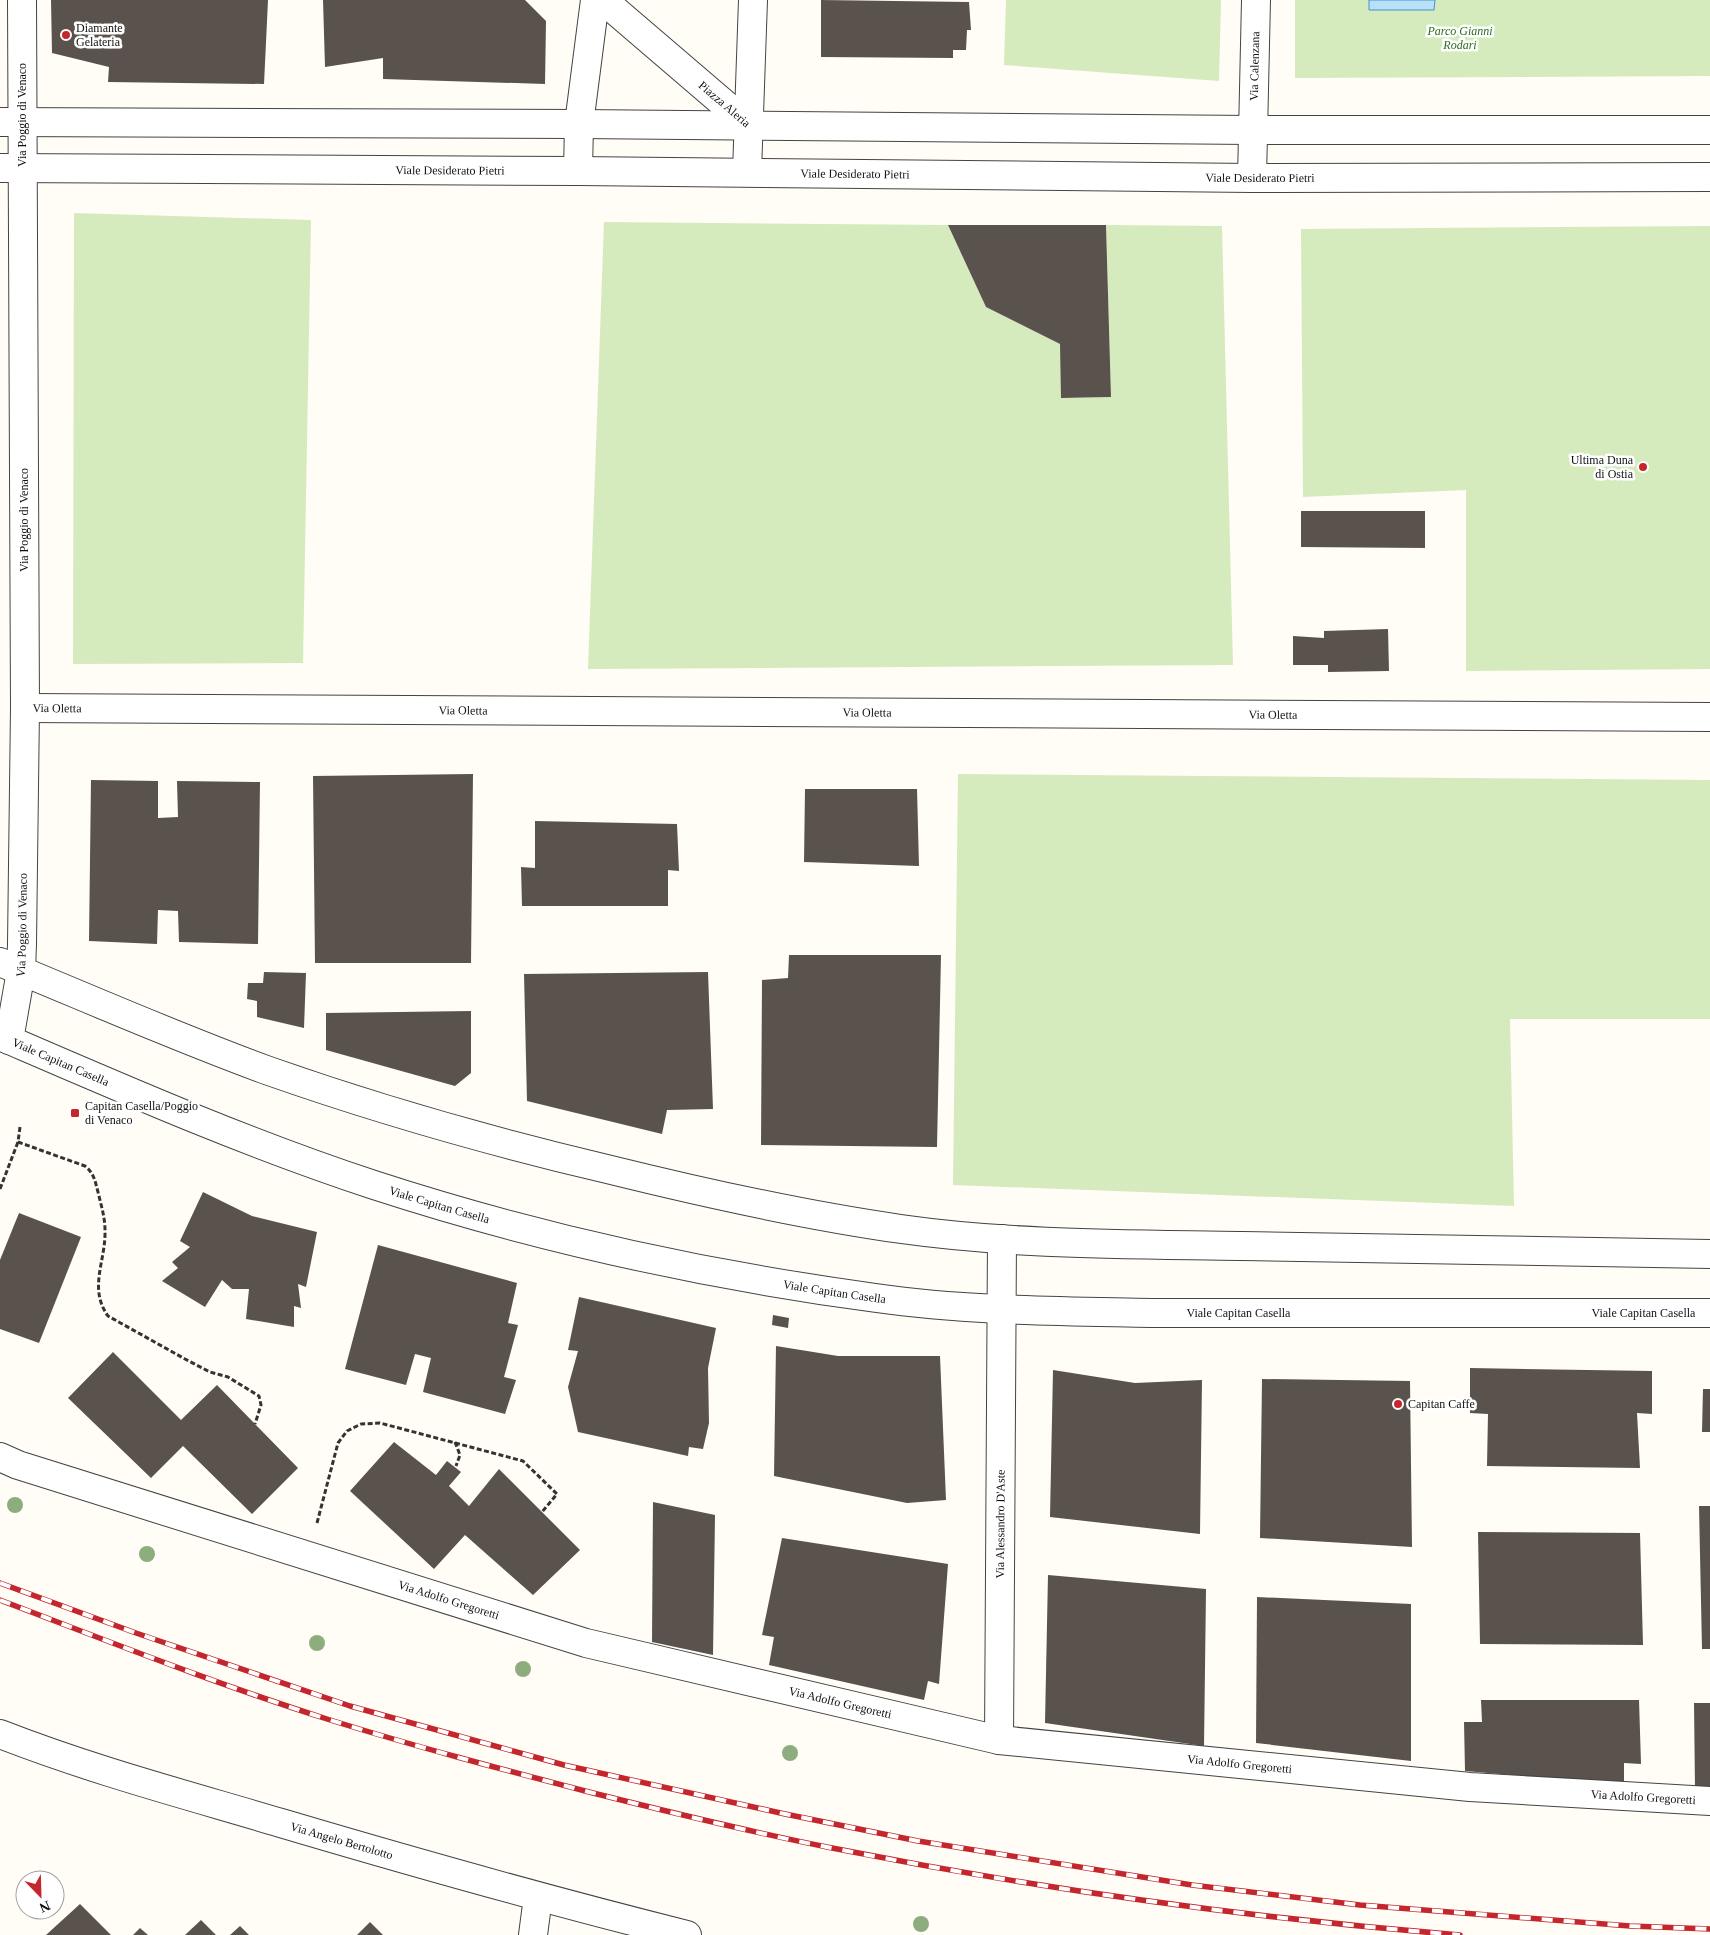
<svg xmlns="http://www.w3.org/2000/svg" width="1710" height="1935" font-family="Georgia,serif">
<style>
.green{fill:#d5ebbd}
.water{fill:#b9e0f7;stroke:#3f96cf}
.building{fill:#5a524d}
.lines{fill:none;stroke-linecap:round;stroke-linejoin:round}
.minor-casing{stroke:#444;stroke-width:30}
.tertiary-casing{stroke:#444;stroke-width:30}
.path{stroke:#333;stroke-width:3;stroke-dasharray:5 2.5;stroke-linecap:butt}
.minor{stroke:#fff;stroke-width:28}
.tertiary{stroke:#fff;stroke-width:28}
.rail-casing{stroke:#c4262e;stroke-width:5.5}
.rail{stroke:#fff;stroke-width:4;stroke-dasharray:11;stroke-linecap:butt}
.tree{fill:#8dad7f}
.poi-dot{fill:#c4262e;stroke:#fff;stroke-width:2}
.labels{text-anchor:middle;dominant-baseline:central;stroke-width:5;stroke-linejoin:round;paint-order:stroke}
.poi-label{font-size:12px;fill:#111;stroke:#fff;text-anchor:start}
.park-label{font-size:12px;font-style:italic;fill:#2f6b1f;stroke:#fff}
.street-label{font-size:12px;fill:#111;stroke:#fff}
</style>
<rect width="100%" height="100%" fill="#fffdf5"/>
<!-- green -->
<g class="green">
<polygon points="1006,0 1221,0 1219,81 1004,65"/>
<polygon points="1295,0 1710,0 1710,76 1295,78"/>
<polygon points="74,213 311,220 303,663 73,664"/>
<polygon points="604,222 948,225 986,307 1060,344 1067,398 1111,397 1106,225 1222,226 1233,665 588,669"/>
<polygon points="1710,226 1710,669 1466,671 1466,490 1303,497 1301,229"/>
<polygon points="958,774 1710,780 1710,1019 1510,1019 1514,1206 953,1185"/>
</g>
<!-- water -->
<polygon class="water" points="1369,0 1435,0 1434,10 1369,10"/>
<!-- building -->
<g class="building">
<polygon points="51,0 268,0 264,84 108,82 109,67 52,53"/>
<polygon points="323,0 525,0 546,21 545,84 383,79 383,58 325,67"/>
<polygon points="821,0 969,2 971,30 967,30 966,50 953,50 953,58 821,57"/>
<polygon points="948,225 1106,225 1111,397 1061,398 1060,344 986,307"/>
<polygon points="1301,511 1425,511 1425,548 1301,547"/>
<polygon points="1388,629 1389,671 1328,672 1328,665 1293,665 1293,636 1324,638 1324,631"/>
<polygon points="473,774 471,963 315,963 313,776"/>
<polygon points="91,780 158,781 158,818 178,817 177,781 260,782 258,944 179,942 178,911 158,910 157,944 89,941"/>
<polygon points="805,789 917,789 919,866 804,862"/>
<polygon points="535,821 677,824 679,871 668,870 668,906 522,906 521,867 535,868"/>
<polygon points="789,955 941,955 937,1147 761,1145 762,980 788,978"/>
<polygon points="264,972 306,973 304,1028 257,1017 257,1001 247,999 248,983 263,983"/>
<polygon points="708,972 713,1109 667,1110 662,1134 527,1101 524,974"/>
<polygon points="471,1011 471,1073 455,1086 326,1050 326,1013"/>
<polygon points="203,1192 252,1216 317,1232 306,1287 298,1284 301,1308 294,1306 294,1327 246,1319 249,1289 232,1289 222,1280 205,1307 162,1281 178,1268 172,1262 190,1247 180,1241"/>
<polygon points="19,1213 81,1237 39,1343 0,1329 0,1260"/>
<polygon points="378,1245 517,1283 508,1323 518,1325 504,1377 516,1380 505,1414 423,1392 431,1358 415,1354 406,1385 345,1369"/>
<polygon points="579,1297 716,1328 708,1368 709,1423 703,1449 689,1447 688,1456 578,1432 568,1387 578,1351 568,1350"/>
<polygon points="773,1315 789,1318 788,1328 772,1325"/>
<polygon points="776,1346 838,1356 940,1356 946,1500 907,1503 774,1476"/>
<polygon points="113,1352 181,1420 217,1385 298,1468 252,1514 183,1446 151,1478 68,1398"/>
<polygon points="1470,1368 1652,1371 1652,1414 1637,1413 1640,1468 1487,1466 1488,1414 1470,1413"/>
<polygon points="1053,1370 1135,1383 1202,1380 1200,1534 1050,1517"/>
<polygon points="1262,1379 1410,1381 1412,1547 1260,1538"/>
<polygon points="1703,1389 1710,1389 1710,1432 1702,1432"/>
<polygon points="394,1442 436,1475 447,1461 461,1472 449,1486 469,1506 499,1469 580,1550 533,1595 465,1535 434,1569 350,1491"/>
<polygon points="653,1502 715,1515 713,1655 652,1642"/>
<polygon points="1699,1506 1710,1506 1710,1649 1702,1649"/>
<polygon points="1478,1532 1640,1533 1643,1645 1480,1644"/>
<polygon points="782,1538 948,1564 939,1684 928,1681 924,1700 769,1665 774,1637 762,1635"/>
<polygon points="1048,1575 1206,1589 1204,1746 1045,1723"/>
<polygon points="1257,1597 1411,1604 1411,1761 1256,1743"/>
<polygon points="1481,1700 1639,1700 1641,1764 1624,1763 1624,1785 1465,1771 1464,1722 1482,1722"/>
<polygon points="1694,1703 1710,1703 1710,1789 1695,1788"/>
<polygon points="80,1904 111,1935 46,1935"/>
<polygon points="201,1920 216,1935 185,1935"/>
<polygon points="370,1922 383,1935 357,1935"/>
<polygon points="240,1926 249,1935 230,1935"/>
<polygon points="140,1928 148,1935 133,1935"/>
</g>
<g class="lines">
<defs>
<g id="minor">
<path id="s1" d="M603 0 750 126"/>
<polyline points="0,122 579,124 1253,130 1710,130"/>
<path id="s2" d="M0 168 578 171 1252 178 1710 177"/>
<polyline points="578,171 579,124 595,0"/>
<polyline points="747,172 753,0"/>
<path id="s3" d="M1252 178 1256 0"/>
<path id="s4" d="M25 708 1710 717"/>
<path id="s5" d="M9 1040 21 971 22 944 25 708 22 0"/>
<path id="s6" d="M0 1457 18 1465 586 1643 999 1740 1470 1787 1710 1801"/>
<path id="s7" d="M0 1734C92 1770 187 1795 281 1823 416 1863 551 1901 687 1935"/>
<path id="s8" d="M999 1740 1002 1239"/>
<polyline points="533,1935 538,1897"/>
</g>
<g id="tertiary">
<path d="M0 962C90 999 178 1038 269 1071 380 1110 493 1142 607 1169 704 1193 802 1215 901 1229 1014 1245 1129 1244 1243 1246 1399 1249 1554 1251 1710 1254"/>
<path id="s9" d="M0 1036C123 1089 246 1143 374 1185 537 1238 706 1275 876 1298 967 1311 1060 1311 1152 1313H1710"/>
</g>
</defs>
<!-- minor casing -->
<use href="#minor" class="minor-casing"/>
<!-- tertiary casing -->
<use href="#tertiary" class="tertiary-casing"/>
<!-- path -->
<g class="path">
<path d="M20 1127 18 1142 85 1166C94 1173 95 1181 98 1192 101 1205 105 1217 105 1230 106 1261 88 1288 108 1316L185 1359 210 1372 228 1377 259 1396 261 1405 255 1424"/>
<polyline points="0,1189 18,1142"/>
<polyline points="455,1442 460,1455 456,1466"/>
<polyline points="317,1523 338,1443 347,1431 361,1424 380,1423 523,1461 557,1494 542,1512"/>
</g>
<!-- minor -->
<use href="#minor" class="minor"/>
<!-- tertiary -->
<use href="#tertiary" class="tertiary"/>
<defs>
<g id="rail">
<polyline points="0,1583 136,1633 350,1706 564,1765 785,1814 918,1841 1192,1885 1360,1905 1630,1926 1710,1929"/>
<path d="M0 1600C108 1641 216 1684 327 1719 413 1746 501 1769 589 1792 669 1812 750 1832 832 1848 1039 1889 1250 1918 1460 1935"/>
</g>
</defs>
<!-- rail casing -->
<use href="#rail" class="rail-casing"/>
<!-- rail -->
<use href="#rail" class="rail"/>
</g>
<!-- trees -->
<g class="tree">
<circle cx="15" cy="1505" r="8"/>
<circle cx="147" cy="1554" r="8"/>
<circle cx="317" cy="1643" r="8"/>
<circle cx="523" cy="1669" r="8"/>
<circle cx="790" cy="1753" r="8"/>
<circle cx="921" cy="1924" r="8"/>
</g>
<!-- markers -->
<g class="poi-dot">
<circle cx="66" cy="35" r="5"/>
<circle cx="1643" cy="467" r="5"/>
<rect x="70" y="1108" width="10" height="10" rx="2.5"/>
<circle cx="1398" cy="1404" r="5"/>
</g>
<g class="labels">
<!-- poi labels -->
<g class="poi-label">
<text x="76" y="28">Diamante<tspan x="76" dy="14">Gelateria</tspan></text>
<text x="1633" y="460" text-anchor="end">Ultima Duna<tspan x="1633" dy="14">di Ostia</tspan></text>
<text x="85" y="1106">Capitan Casella/Poggio<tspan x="85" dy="14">di Venaco</tspan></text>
<text x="1408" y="1404">Capitan Caffe</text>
</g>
<!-- park labels -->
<g class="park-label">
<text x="1460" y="31">Parco Gianni<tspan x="1460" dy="14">Rodari</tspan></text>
</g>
<!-- street labels -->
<g class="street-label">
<text stroke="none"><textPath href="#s3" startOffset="112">Via Calenzana</textPath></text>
<text stroke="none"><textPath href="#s1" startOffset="160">Piazza Aleria</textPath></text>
<text transform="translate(22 115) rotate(-90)">Via Poggio di Venaco</text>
<text stroke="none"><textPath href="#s2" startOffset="450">Viale Desiderato Pietri</textPath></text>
<text stroke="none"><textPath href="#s2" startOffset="855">Viale Desiderato Pietri</textPath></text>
<text stroke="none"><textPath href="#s2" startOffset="1260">Viale Desiderato Pietri</textPath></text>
<text transform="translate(24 520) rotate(-90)">Via Poggio di Venaco</text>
<text stroke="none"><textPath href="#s4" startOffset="32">Via Oletta</textPath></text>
<text stroke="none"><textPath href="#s4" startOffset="438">Via Oletta</textPath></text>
<text stroke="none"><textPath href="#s4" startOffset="842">Via Oletta</textPath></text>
<text stroke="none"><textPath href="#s4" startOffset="1248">Via Oletta</textPath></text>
<text stroke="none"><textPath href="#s5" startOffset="116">Via Poggio di Venaco</textPath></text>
<text stroke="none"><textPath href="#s9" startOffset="66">Viale Capitan Casella</textPath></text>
<text stroke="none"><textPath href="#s9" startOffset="471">Viale Capitan Casella</textPath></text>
<text stroke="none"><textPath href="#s9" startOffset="876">Viale Capitan Casella</textPath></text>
<text stroke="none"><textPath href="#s9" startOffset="1281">Viale Capitan Casella</textPath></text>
<text stroke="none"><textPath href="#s9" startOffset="1686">Viale Capitan Casella</textPath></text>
<text stroke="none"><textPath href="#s8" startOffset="216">Via Alessandro D'Aste</textPath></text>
<text stroke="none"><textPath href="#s6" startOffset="471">Via Adolfo Gregoretti</textPath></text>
<text stroke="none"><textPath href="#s6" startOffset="876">Via Adolfo Gregoretti</textPath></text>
<text stroke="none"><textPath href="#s6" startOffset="1281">Via Adolfo Gregoretti</textPath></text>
<text stroke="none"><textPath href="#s6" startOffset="1686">Via Adolfo Gregoretti</textPath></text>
<text stroke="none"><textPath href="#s7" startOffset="358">Via Angelo Bertolotto</textPath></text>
</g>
</g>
<!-- north arrow -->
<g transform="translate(40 1895) rotate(157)"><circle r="24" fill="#ffffff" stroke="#a0a0a0"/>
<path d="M0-4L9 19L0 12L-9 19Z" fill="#c4262e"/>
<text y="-8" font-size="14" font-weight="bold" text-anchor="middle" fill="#111111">N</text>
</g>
</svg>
